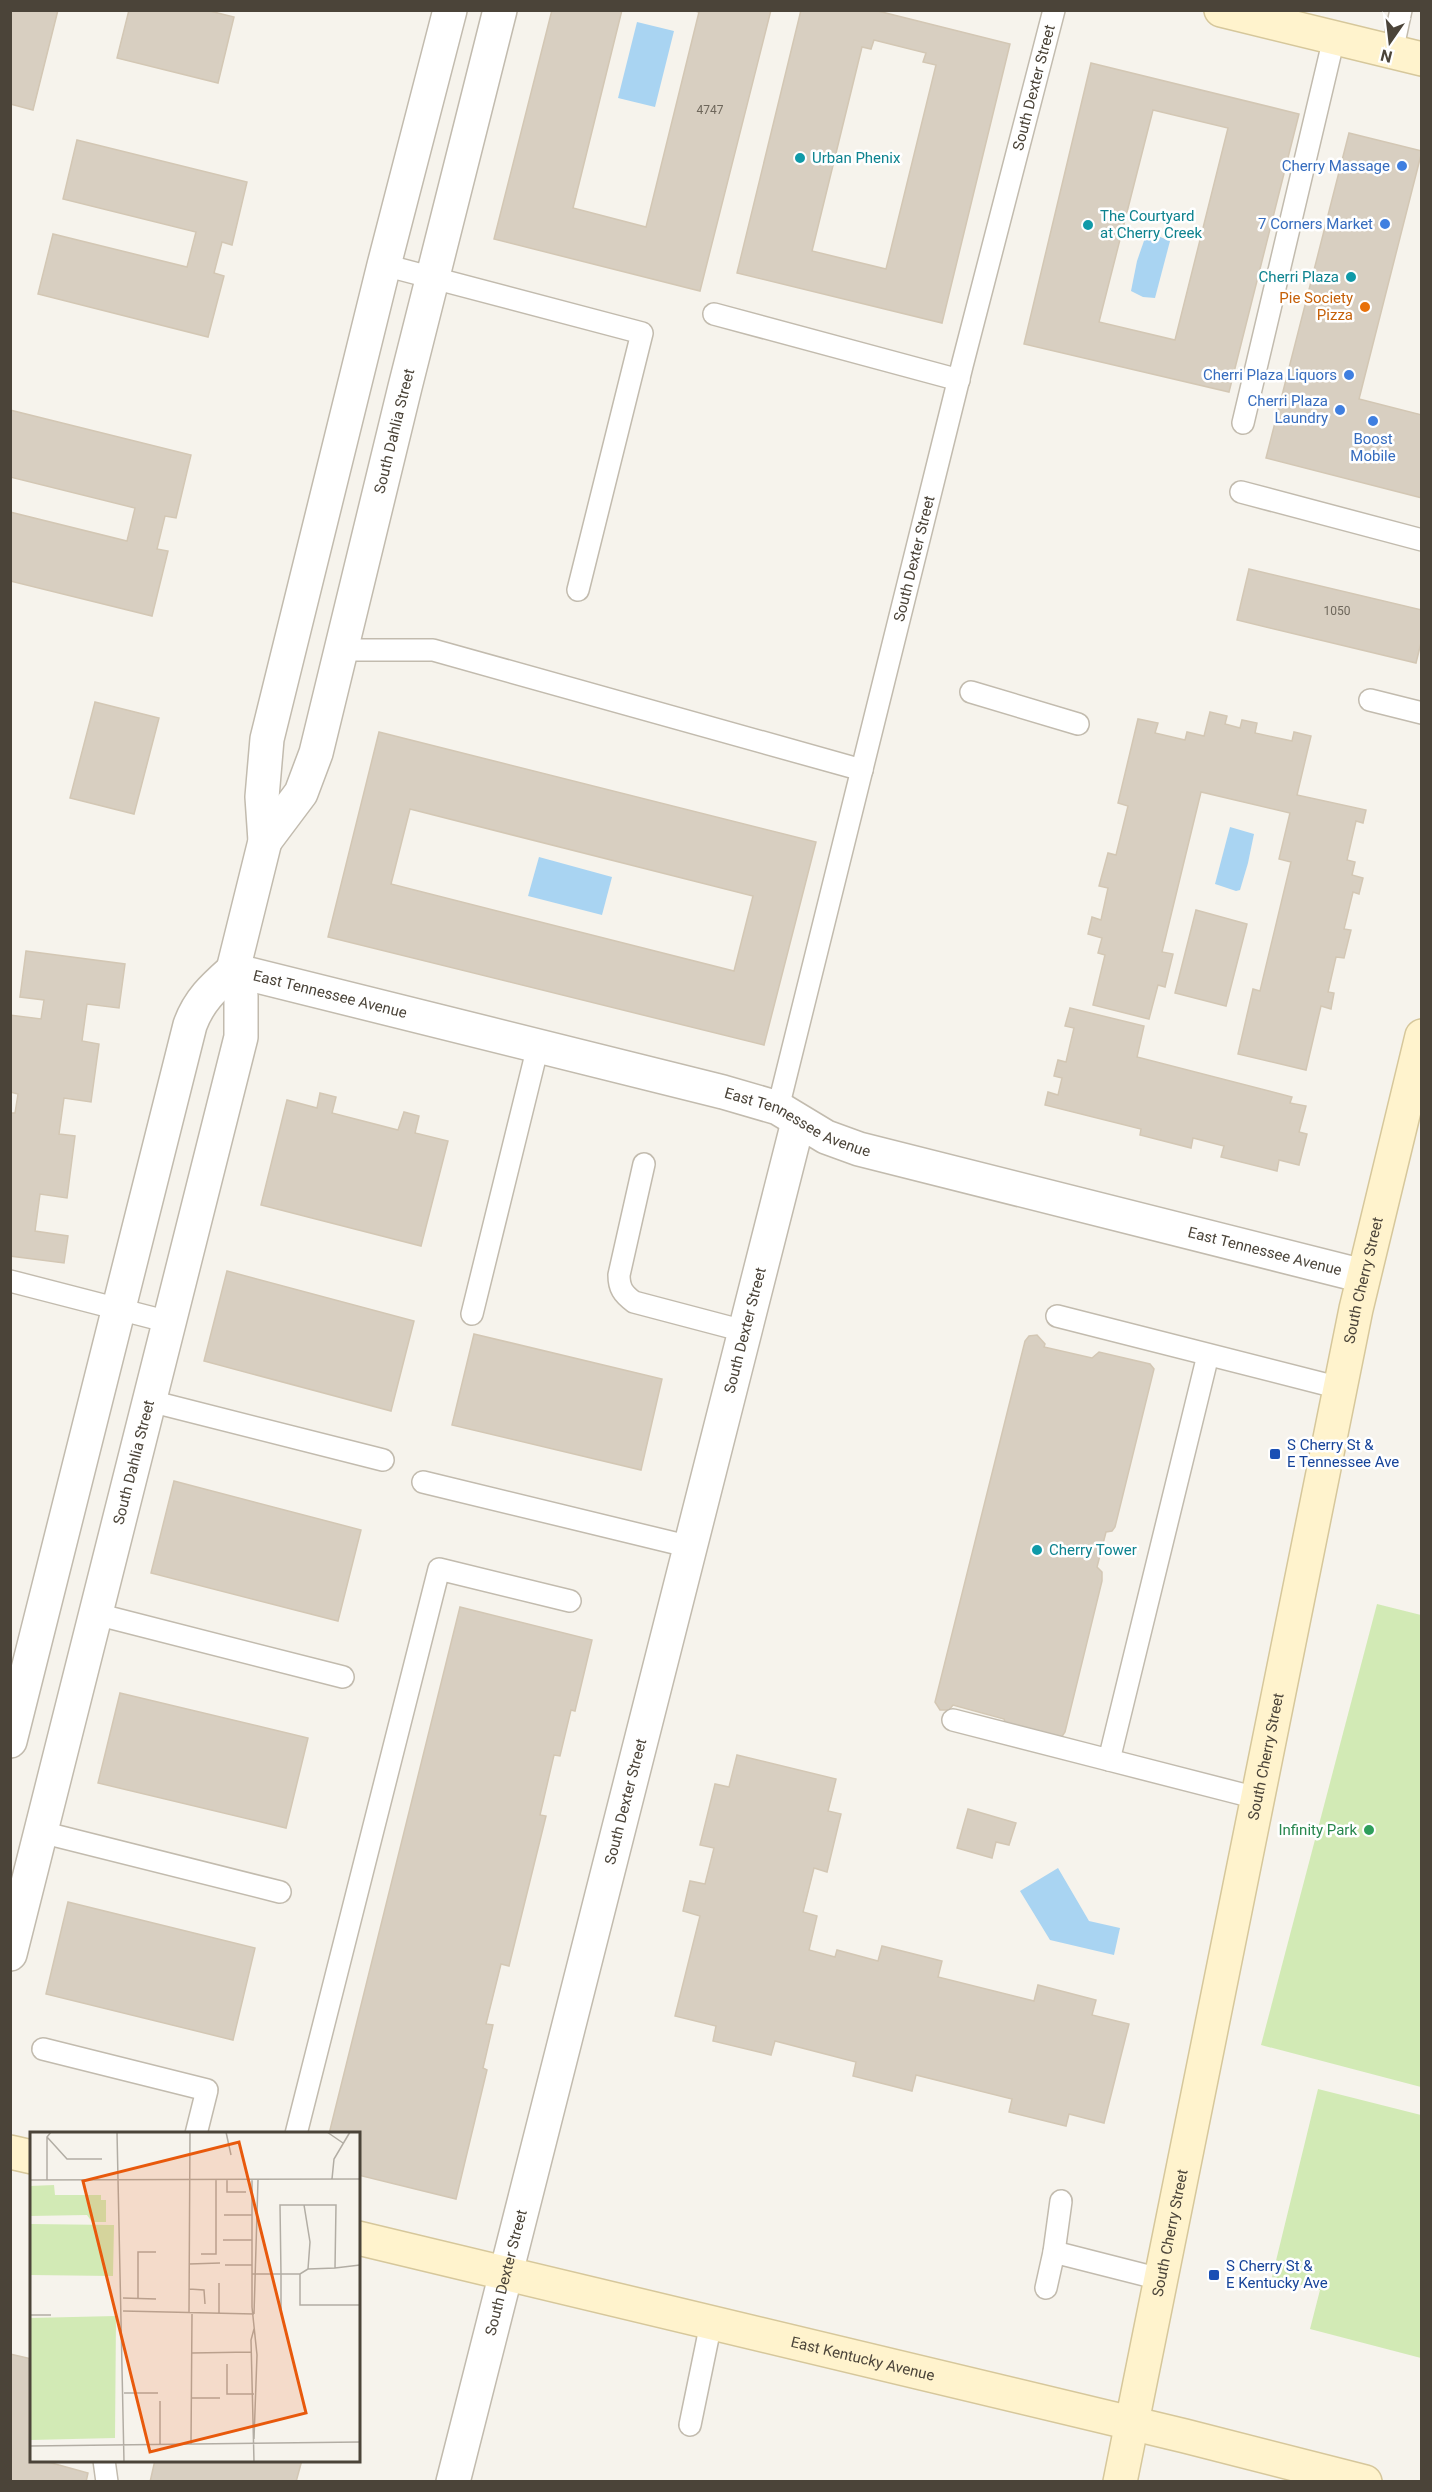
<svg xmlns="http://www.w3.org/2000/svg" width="1432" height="2492" font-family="Roboto,sans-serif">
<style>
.green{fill:#d2eab5}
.water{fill:#a9d4f2}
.building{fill:#d8cfc1;stroke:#d3c7b4;stroke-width:1.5;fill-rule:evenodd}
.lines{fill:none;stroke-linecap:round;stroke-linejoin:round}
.lane-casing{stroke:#c2bbae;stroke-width:24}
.street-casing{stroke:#c2bbae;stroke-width:36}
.secondary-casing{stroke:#d6c79b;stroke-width:36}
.lane{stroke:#fff;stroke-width:21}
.street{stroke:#fff;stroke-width:33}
.secondary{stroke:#fff3cd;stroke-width:33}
.culture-dot{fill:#0f9aa8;stroke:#fff;stroke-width:2}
.shop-dot{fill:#3f7fe0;stroke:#fff;stroke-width:2}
.food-dot{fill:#e8710a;stroke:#fff;stroke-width:2}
.transit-dot{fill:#1a4fb4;stroke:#fff;stroke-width:2}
.leisure-dot{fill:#2e9e5b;stroke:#fff;stroke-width:2}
.labels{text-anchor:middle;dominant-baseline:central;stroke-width:5;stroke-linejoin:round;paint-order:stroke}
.number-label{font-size:12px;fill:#6e675b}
.street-label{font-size:15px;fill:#4b4439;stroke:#fff}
.culture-label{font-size:15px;fill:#0d838f;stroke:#fff;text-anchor:start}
.shop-label{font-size:15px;fill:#366cbe;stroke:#fff;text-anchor:end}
.food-label{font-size:15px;fill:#c56008;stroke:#fff;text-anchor:end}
.transit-label{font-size:15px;fill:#164399;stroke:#fff;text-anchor:start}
.leisure-label{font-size:15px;fill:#27864d;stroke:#fff;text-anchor:end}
.inset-road{fill:none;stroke:#b2ada4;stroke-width:1.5}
.view{fill:#e8590c;fill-opacity:0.15;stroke:#e8590c;stroke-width:3}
.inset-edge{fill:none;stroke:#4b4439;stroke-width:3}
</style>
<rect width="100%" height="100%" fill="#f6f3ec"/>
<!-- green -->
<g class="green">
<polygon points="1377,1604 1421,1615 1421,2087 1261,2045"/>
<polygon points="1318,2089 1421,2115 1421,2358 1310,2329 1320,2290 1272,2277"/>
</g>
<!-- water -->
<g class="water">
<polygon points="637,22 674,31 655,107 618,98"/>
<polygon points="1146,235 1158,236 1170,241 1155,298 1143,297 1131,291 1137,261"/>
<polygon points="1230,827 1254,834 1248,863 1240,890 1236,891 1215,884"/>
<polygon points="539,857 612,877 602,915 528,896"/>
<polygon points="1058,1868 1089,1921 1120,1928 1114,1955 1050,1940 1020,1891"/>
</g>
<!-- building -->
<g class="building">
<polygon points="10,10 58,10 33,110 10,104"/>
<polygon points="129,10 206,10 234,17 218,83 117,58"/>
<polygon points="552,10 622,10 573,208 646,227 699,12 691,10 771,10 700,291 494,239"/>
<path d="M801 10H874L1010 44 942 323 737 273ZM874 40 926 53 923 62 936 65 886 269 812 251 862 47 871 49Z"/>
<path d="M1091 63 1299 114 1229 392 1024 344ZM1153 110 1228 128 1175 340 1099 322Z"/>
<polygon points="1349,133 1422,151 1359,399 1422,415 1422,498 1266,458"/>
<polygon points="77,140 247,182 232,245 222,242 214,273 224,276 208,337 38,294 53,234 187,267 196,232 63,199"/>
<polygon points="10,410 191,455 176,518 165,516 157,549 168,551 152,616 10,581 10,512 127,541 135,508 10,477"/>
<polygon points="1249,569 1422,610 1422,639 1416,663 1237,620"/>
<polygon points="95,702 159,718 134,814 70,798"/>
<polygon points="1210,712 1227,716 1225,724 1240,728 1242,720 1257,723 1255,733 1292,741 1294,732 1311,736 1297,795 1366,810 1363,823 1356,821 1347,860 1355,862 1352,875 1363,878 1359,894 1353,892 1344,929 1351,930 1344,958 1336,957 1328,992 1334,993 1331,1009 1321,1006 1306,1070 1238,1054 1253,989 1260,991 1291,862 1279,859 1290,813 1201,792 1162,952 1173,954 1165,987 1158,985 1149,1019 1093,1005 1105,955 1098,953 1102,938 1088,934 1092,917 1101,920 1108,888 1099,886 1108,853 1116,855 1128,806 1118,803 1138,719 1158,723 1155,733 1185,740 1187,732 1204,736"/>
<path d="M379 732 816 842 764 1045 328 937ZM410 809 753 896 734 971 391 884Z"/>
<polygon points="1196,910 1247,924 1226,1006 1175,993"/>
<polygon points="26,951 125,964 119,1008 87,1004 82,1041 99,1044 91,1102 64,1098 59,1134 75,1136 67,1198 40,1194 35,1231 68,1236 64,1263 10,1256 10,1113 15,1113 18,1094 10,1092 10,1015 41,1019 44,1000 20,997"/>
<polygon points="1070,1008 1144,1026 1137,1057 1292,1097 1290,1103 1306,1106 1299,1132 1307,1134 1299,1165 1279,1160 1277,1171 1221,1157 1224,1146 1193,1138 1191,1148 1140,1135 1141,1129 1045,1105 1048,1092 1058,1095 1062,1078 1054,1076 1058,1060 1066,1062 1074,1028 1065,1026"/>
<polygon points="320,1093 336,1097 332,1113 398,1130 404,1112 419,1116 415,1133 448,1141 421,1246 261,1205 287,1100 317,1108"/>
<polygon points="227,1271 414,1321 391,1411 204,1361"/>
<polygon points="474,1334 662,1379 641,1470 452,1425"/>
<polygon points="1037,1335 1045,1344 1044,1347 1092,1358 1099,1352 1150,1364 1154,1369 1115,1527 1112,1531 1106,1532 1097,1567 1102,1572 1102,1581 1065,1732 1061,1738 1006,1725 1004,1719 953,1705 949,1710 940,1710 935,1702 1025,1341 1029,1336"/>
<polygon points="174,1481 361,1530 338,1621 151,1573"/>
<polygon points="460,1607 592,1640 575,1711 571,1710 560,1756 554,1755 540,1815 546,1816 509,1966 501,1964 486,2024 493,2025 483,2068 487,2070 456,2199 358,2175 358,2134 329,2134"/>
<polygon points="120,1693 308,1738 286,1828 98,1783"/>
<polygon points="737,1755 836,1779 828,1811 841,1814 827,1872 814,1868 803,1912 817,1916 809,1950 835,1957 837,1950 878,1961 882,1946 942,1961 938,1977 1034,2001 1038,1985 1096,2000 1092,2015 1129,2024 1104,2123 1069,2114 1066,2126 1009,2112 1012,2099 916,2075 912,2091 853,2076 856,2062 775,2041 771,2055 713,2041 716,2026 675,2016 700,1916 683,1911 690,1881 705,1884 714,1848 700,1845 715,1784 729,1787"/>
<polygon points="968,1809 1016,1823 1009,1845 996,1842 992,1858 957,1848"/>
<polygon points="68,1902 255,1948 233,2040 46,1994"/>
<polygon points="10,2354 32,2359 32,2460 41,2460 88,2473 86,2482 10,2482"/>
<polygon points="155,2460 302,2460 296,2482 150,2482"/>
</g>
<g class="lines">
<defs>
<g id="lane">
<polyline points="1392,52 1401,10"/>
<polyline points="384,265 642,333 578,590"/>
<polyline points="714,314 959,380"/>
<polyline points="1243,423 1334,38"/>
<polyline points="1241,492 1422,540"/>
<polyline points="341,650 433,650 862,770"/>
<polyline points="971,692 1078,724"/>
<polyline points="1370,700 1422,713"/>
<path id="s1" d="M778 1108 962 366 1054 10"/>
<path d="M644 1164 619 1275C619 1288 623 1294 634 1302L744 1331"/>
<polyline points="10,1281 169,1322"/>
<polyline points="472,1314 538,1046"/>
<polyline points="1057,1316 1340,1388"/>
<polyline points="150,1401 383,1460"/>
<polyline points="423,1482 691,1547"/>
<polyline points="96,1614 343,1677"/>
<polyline points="953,1720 1109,1760 1208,1355"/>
<polyline points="1109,1760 1257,1798"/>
<polyline points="41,1832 280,1892"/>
<polyline points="43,2049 207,2090 196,2134"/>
<polyline points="296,2134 439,1569 570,1601"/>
<polyline points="1054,2252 1061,2201"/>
<polyline points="1046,2288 1054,2252 1160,2279"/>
<polyline points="690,2425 711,2323"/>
<polyline points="104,2460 107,2482"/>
</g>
<g id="street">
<path id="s2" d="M265 841 301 793 316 753 405 387 500 10"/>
<path id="s3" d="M233 970 723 1092 778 1108 826 1137 859 1149 1363 1276"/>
<path d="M10 1741 190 1025C199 1000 214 987 233 970"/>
<path id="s4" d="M10 1954 241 1037V996L233 970 265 841 262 797 267 739 384 265 450 10"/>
<path id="s5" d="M453 2482 798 1122"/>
</g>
<g id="secondary">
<polyline points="1221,10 1422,59"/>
<polyline points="10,2152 32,2157"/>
<path id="s6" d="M358 2238 1185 2436 1365 2482"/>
<path id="s7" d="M1120 2482 1356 1309 1422 1036"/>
</g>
</defs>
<!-- lane casing -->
<use href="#lane" class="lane-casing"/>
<!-- street casing -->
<use href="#street" class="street-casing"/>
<!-- secondary casing -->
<use href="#secondary" class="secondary-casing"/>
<!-- lane -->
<use href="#lane" class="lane"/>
<!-- street -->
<use href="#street" class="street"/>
<!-- secondary -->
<use href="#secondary" class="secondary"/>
</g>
<!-- markers -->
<g class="culture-dot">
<circle cx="800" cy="158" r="6"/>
<circle cx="1088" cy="225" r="6"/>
<circle cx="1351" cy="277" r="6"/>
<circle cx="1037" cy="1550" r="6"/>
</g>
<g class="shop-dot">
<circle cx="1402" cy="166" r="6"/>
<circle cx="1385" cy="224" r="6"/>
<circle cx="1349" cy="375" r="6"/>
<circle cx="1340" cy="410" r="6"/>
<circle cx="1373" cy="421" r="6"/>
</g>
<circle class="food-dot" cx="1365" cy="307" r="6"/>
<g class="transit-dot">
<rect x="1269" y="1448" width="12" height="12" rx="3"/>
<rect x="1208" y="2269" width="12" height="12" rx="3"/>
</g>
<circle class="leisure-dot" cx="1369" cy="1830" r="6"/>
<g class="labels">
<!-- number labels -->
<g class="number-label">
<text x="710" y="110">4747</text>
<text x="1337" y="611">1050</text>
</g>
<!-- street labels -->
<g class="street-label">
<text stroke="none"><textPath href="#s1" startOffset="1052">South Dexter Street</textPath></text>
<text stroke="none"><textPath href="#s2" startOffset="434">South Dahlia Street</textPath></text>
<text stroke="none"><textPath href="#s1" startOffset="566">South Dexter Street</textPath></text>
<text stroke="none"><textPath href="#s3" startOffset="100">East Tennessee Avenue</textPath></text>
<text stroke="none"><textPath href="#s3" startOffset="586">East Tennessee Avenue</textPath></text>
<text stroke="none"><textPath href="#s3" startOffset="1072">East Tennessee Avenue</textPath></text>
<text stroke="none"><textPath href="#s7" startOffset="1226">South Cherry Street</textPath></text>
<text stroke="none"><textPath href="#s5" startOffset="1188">South Dexter Street</textPath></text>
<text stroke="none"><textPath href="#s4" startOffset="507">South Dahlia Street</textPath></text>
<text stroke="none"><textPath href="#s7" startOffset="740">South Cherry Street</textPath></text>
<text stroke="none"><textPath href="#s5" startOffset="702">South Dexter Street</textPath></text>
<text stroke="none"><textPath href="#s7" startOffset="254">South Cherry Street</textPath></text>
<text stroke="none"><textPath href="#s5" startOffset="216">South Dexter Street</textPath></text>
<text stroke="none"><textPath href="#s6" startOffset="519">East Kentucky Avenue</textPath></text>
</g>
<!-- culture labels -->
<g class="culture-label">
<text x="812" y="158">Urban Phenix</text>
<text x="1100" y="216">The Courtyard<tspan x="1100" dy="17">at Cherry Creek</tspan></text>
<text x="1339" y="277" text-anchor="end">Cherri Plaza</text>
<text x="1049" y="1550">Cherry Tower</text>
</g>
<!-- shop labels -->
<g class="shop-label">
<text x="1390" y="166">Cherry Massage</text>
<text x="1373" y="224">7 Corners Market</text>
<text x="1337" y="375">Cherri Plaza Liquors</text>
<text x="1328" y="401">Cherri Plaza<tspan x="1328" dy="17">Laundry</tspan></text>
<text x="1373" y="439" text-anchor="middle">Boost<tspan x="1373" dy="17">Mobile</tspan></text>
</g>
<!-- food labels -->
<g class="food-label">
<text x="1353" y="298">Pie Society<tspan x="1353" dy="17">Pizza</tspan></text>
</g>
<!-- transit labels -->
<g class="transit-label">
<text x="1287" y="1445">S Cherry St &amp;<tspan x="1287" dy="17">E Tennessee Ave</tspan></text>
<text x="1226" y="2266">S Cherry St &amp;<tspan x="1226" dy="17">E Kentucky Ave</tspan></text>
</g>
<!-- leisure labels -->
<g class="leisure-label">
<text x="1357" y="1830">Infinity Park</text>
</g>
</g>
<!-- overview -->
<g transform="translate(30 2132)">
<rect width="330" height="330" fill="#f6f3ec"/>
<path d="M24 53 25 63H71V68H76V90H62L57 83 0 84V54ZM0 92 84 93 83 144 0 143ZM86 184 85 306 0 308V186Z" fill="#d2eab5"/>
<path class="inset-road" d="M87 0 94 330M196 0 201 23M297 0 313 11M17 5 37 27H72M302 47 304 27 320 0M0 48 330 47M17 48V5L21 0M197 48V60H216M222 48V175L227 223 224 307M274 73H306L305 136 278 137M194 83H222M193 108H222M171 122H186V48M159 132 190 131M195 133H222M305 136 330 133M222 142H251L250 73H274L280 110 278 137 270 142H251V177M270 142V173H330M189 151V182M159 157 174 158 175 172M93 166 126 167M108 167V120H126M93 179 224 182M159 181 160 0M224 182 228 48M0 183H21M162 221 221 220M197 232V262H224M94 261H128M162 266H190M130 269V313M161 313 162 182M0 314 330 310M224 330 221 208 224 197"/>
<path class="view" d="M209 10 276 281 120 320 53 49Z"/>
<rect width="330" height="330" class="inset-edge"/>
</g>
<!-- border -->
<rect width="1432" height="2492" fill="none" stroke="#4b4439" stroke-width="24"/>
<!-- north arrow -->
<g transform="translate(1390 42) rotate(194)" stroke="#ffffff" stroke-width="4.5" paint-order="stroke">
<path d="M0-4.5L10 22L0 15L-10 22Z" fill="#4b4439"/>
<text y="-9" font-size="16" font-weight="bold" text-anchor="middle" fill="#4b4439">N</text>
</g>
</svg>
